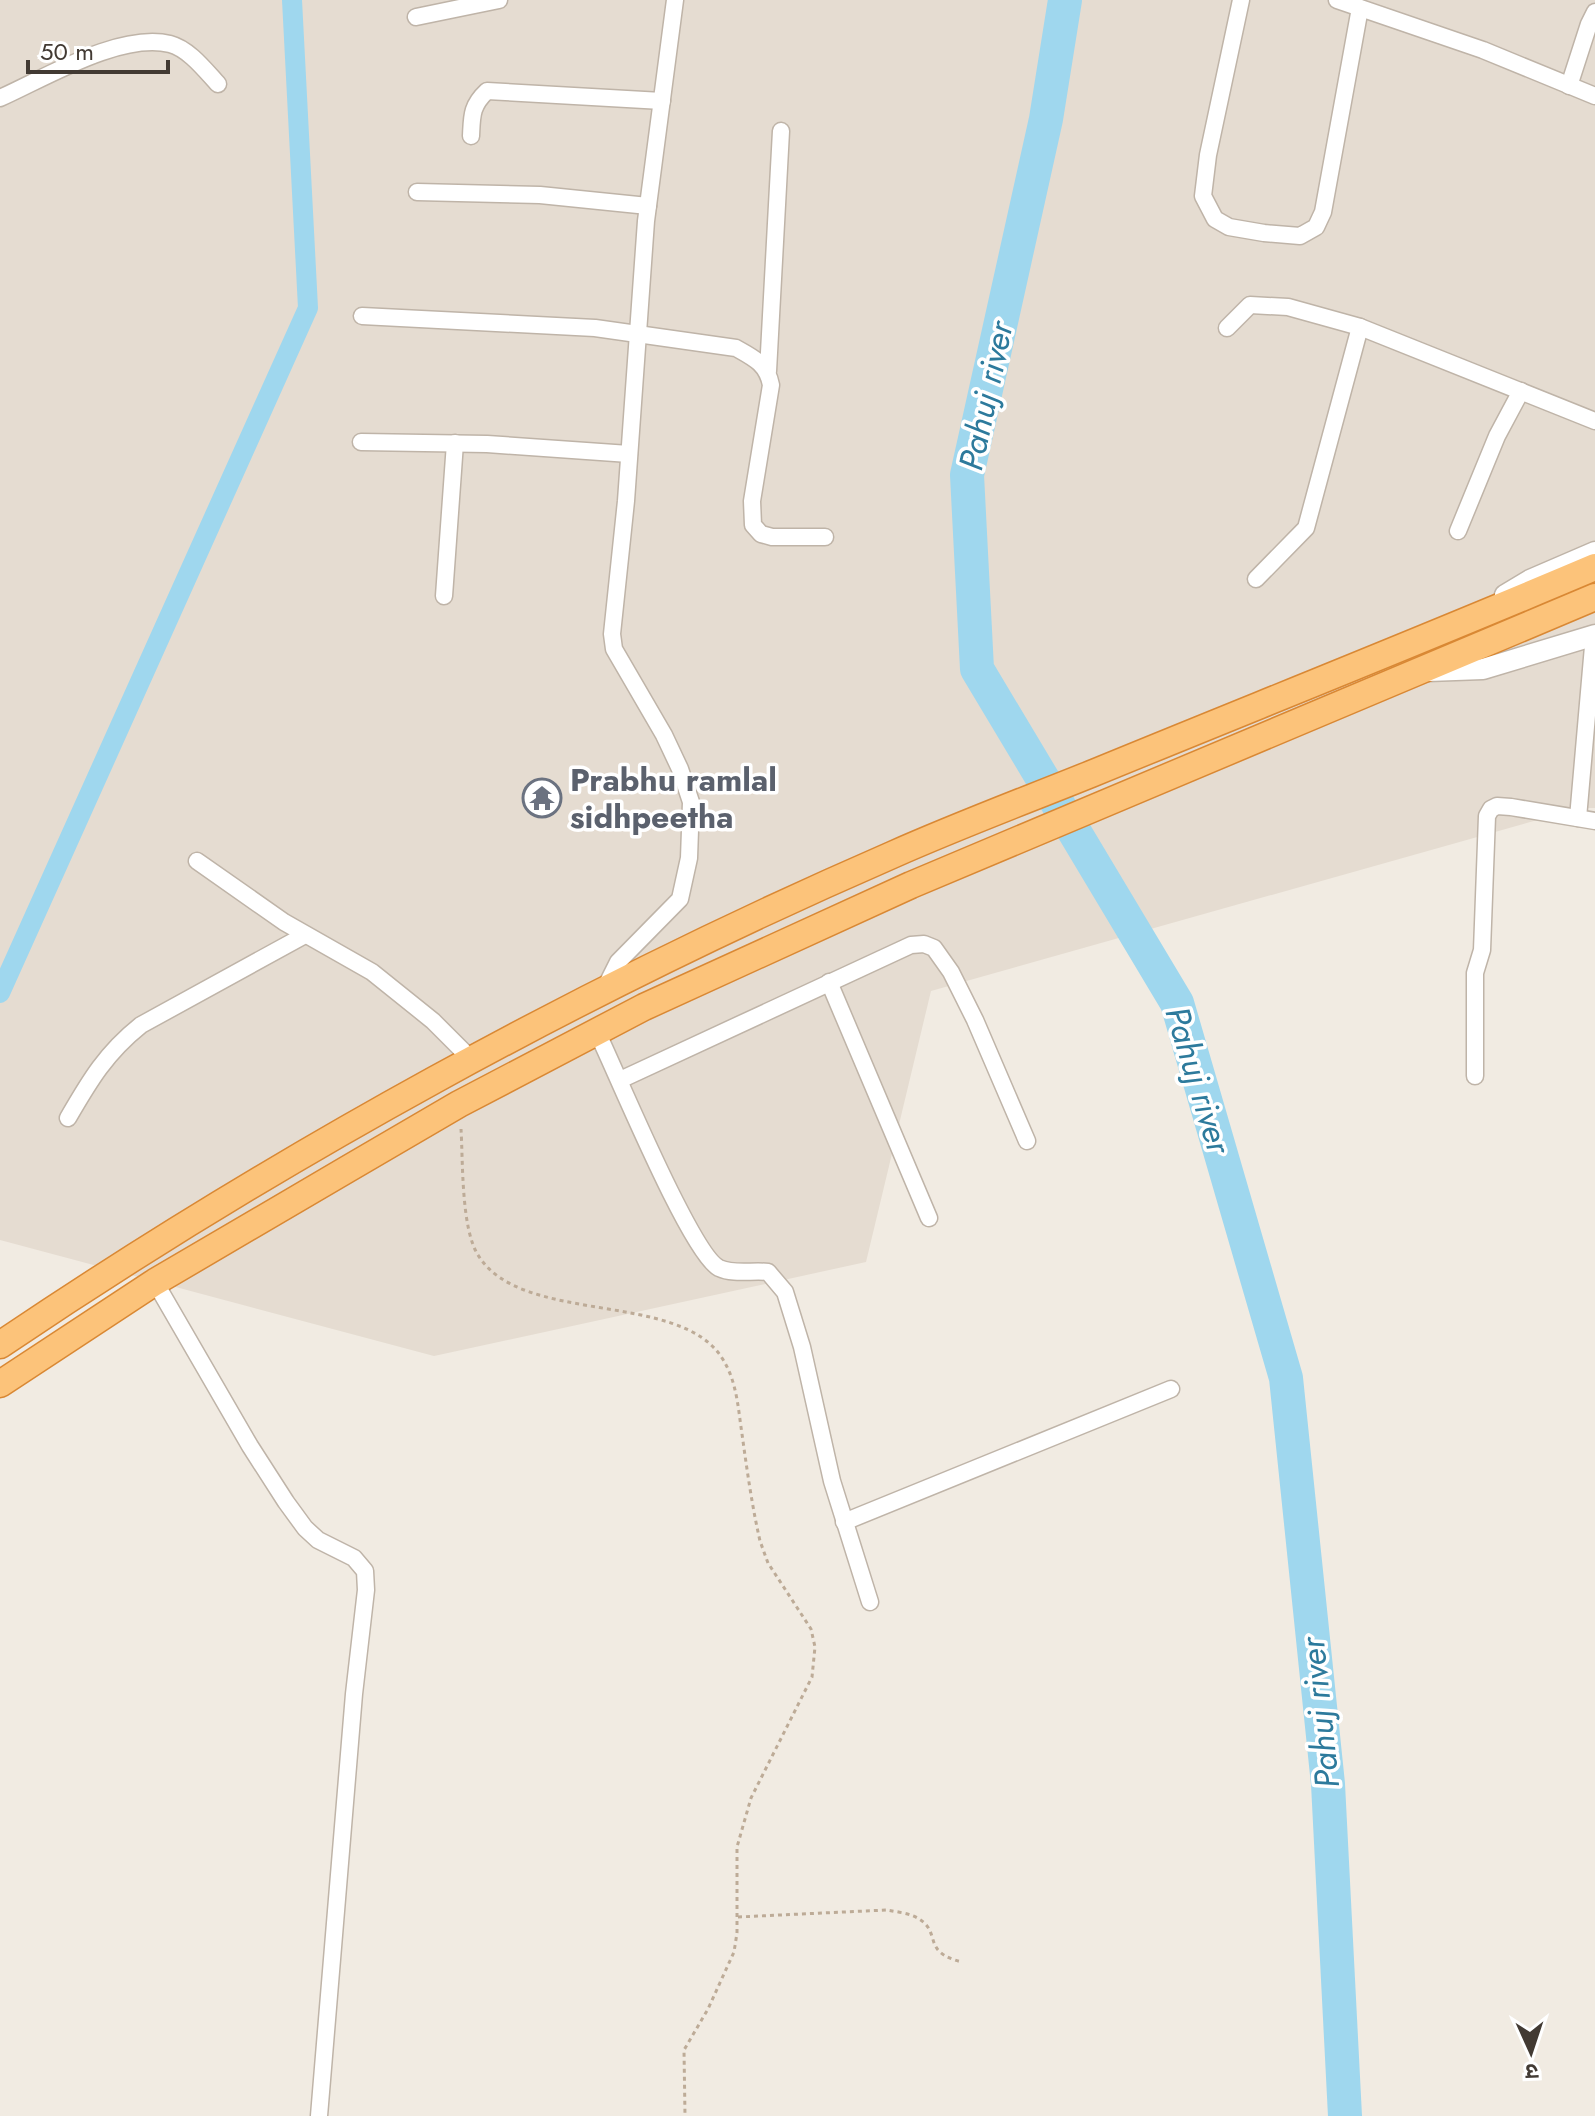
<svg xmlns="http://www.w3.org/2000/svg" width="1595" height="2116" font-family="Jost,'Noto Sans Devanagari',sans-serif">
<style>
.residential{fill:#e5dcd1}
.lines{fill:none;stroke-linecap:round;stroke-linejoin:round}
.canal{stroke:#9fd7ee;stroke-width:20}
.river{stroke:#9fd7ee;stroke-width:34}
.minor-casing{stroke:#bfb4a8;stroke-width:19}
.tertiary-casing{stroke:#bfb4a8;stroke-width:23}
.trunk-casing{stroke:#d98834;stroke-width:29}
.path{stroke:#bdab97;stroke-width:3;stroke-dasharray:4 4;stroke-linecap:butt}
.minor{stroke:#fff;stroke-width:16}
.tertiary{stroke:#fff;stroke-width:20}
.trunk{stroke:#fcc37a;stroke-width:26}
.labels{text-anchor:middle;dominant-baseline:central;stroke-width:7;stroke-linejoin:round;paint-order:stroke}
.worship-label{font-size:32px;font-weight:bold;fill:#5b616d;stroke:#fff;text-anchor:start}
.water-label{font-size:34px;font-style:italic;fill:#2d7a9c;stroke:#fff}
</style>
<rect width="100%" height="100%" fill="#f1ebe2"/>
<!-- residential -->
<polygon class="residential" points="0,0 1595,0 1595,808 1580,808 931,991 866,1262 434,1356 0,1240"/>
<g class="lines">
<!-- canal -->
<polyline class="canal" points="0,993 308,308 292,0"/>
<!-- river -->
<polyline class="river" points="1065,0 1046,119 967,475 977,669 1177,1003 1286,1378 1328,1784 1345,2116"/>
<defs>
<g id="minor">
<polyline points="1241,0 1208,155 1203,196 1215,219 1229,227 1264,233 1300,236 1316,227 1323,212 1360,8"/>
<polyline points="1337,0 1483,50 1595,96"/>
<polyline points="416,17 499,0"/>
<polyline points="1569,86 1589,24 1595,12"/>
<path d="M0 98C45 78 120 32 170 44 189 49 205 70 218 84"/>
<path d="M471 136C472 116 471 106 487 91L662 101"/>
<polyline points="417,192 540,195 648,206"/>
<path d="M362 316 595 328 736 348C754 358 767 364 771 385L752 501 753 525 761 534 772 537H825"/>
<polyline points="1227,328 1250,305 1288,307 1360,327 1595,421"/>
<polyline points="768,371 781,131"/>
<polyline points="361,442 487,444 629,454"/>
<polyline points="1458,531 1497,436 1521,391"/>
<polyline points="1256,579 1306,528 1360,327"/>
<polyline points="444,596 455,443"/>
<polyline points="1578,818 1594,635"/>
<polyline points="197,861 284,922 372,972 433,1021 472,1060"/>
<polyline points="829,982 929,1218"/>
<polyline points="604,990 618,962 680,899 689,858 691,802 680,769 664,735 614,649 612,634 626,501 646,221 675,0"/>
<path d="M597 1032C616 1071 691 1254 719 1268 734 1275 753 1270 768 1272L785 1292 802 1347 832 1481 870 1602"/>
<polyline points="1475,1076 1475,973 1482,950 1487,816 1491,809 1497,806 1511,807 1595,821"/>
<polyline points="620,1080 911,945 924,944 934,948 951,972 975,1020 1027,1141"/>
<path d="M68 1118C90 1080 106 1053 141 1025L305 935"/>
<polyline points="155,1282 250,1446 286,1502 305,1528 318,1540 354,1558 365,1571 366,1590 354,1694 319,2116"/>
<polyline points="844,1522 1171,1389"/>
</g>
<g id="tertiary">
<polyline points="1505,595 1530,580 1595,552"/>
<polyline points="1428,671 1483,669 1595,635"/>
</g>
<g id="trunk">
<path d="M0 1345C278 1157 584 989 892 855 957 826 1024 801 1091 774 1259 705 1428 638 1595 567"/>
<polyline points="0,1384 155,1282 346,1170 459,1104 644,1007 911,885 1595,597"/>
</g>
</defs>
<!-- minor casing -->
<use href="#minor" class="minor-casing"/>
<!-- tertiary casing -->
<use href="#tertiary" class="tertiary-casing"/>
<!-- trunk casing -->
<use href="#trunk" class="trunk-casing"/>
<!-- path -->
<g class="path">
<path d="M461 1129C463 1161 461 1228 478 1255 521 1326 679 1290 722 1358 737 1381 738 1408 742 1434 747 1470 752 1506 760 1541L768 1563 811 1629 815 1647 812 1677 751 1798 737 1847V1933L734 1952 708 2009 684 2050 685 2116"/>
<path d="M738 1917 887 1910C897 1912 910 1913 919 1919 942 1933 921 1952 962 1962"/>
</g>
<!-- minor -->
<use href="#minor" class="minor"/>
<!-- tertiary -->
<use href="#tertiary" class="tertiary"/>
<!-- trunk -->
<use href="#trunk" class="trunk"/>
</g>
<!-- icons -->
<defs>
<symbol id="temple-ring" viewBox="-11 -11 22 22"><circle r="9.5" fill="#fff" stroke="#6b7280" stroke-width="1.5"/><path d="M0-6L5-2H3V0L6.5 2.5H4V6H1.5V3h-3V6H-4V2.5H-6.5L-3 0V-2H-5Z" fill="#6b7280"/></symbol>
</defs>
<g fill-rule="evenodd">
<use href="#temple-ring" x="520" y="776" width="44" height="44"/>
</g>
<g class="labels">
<!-- worship labels -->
<g class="worship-label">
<text x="570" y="780">Prabhu ramlal<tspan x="570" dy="37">sidhpeetha</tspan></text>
</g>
<!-- water labels -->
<g class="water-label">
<text transform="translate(986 396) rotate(-78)">Pahuj river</text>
<text transform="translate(1198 1080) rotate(73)">Pahuj river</text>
<text transform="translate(1320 1713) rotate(-96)">Pahuj river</text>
</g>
</g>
<!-- north arrow -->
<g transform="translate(1531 2052) rotate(177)" stroke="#ffffff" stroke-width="6" paint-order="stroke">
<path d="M0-6L14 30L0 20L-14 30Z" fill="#423a33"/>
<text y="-12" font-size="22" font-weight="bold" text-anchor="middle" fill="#423a33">उ</text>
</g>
<!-- scale -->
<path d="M28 60v12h140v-12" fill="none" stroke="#423a33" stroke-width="4"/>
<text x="40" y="60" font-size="24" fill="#423a33" stroke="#ffffff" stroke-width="6" paint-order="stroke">50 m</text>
</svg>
